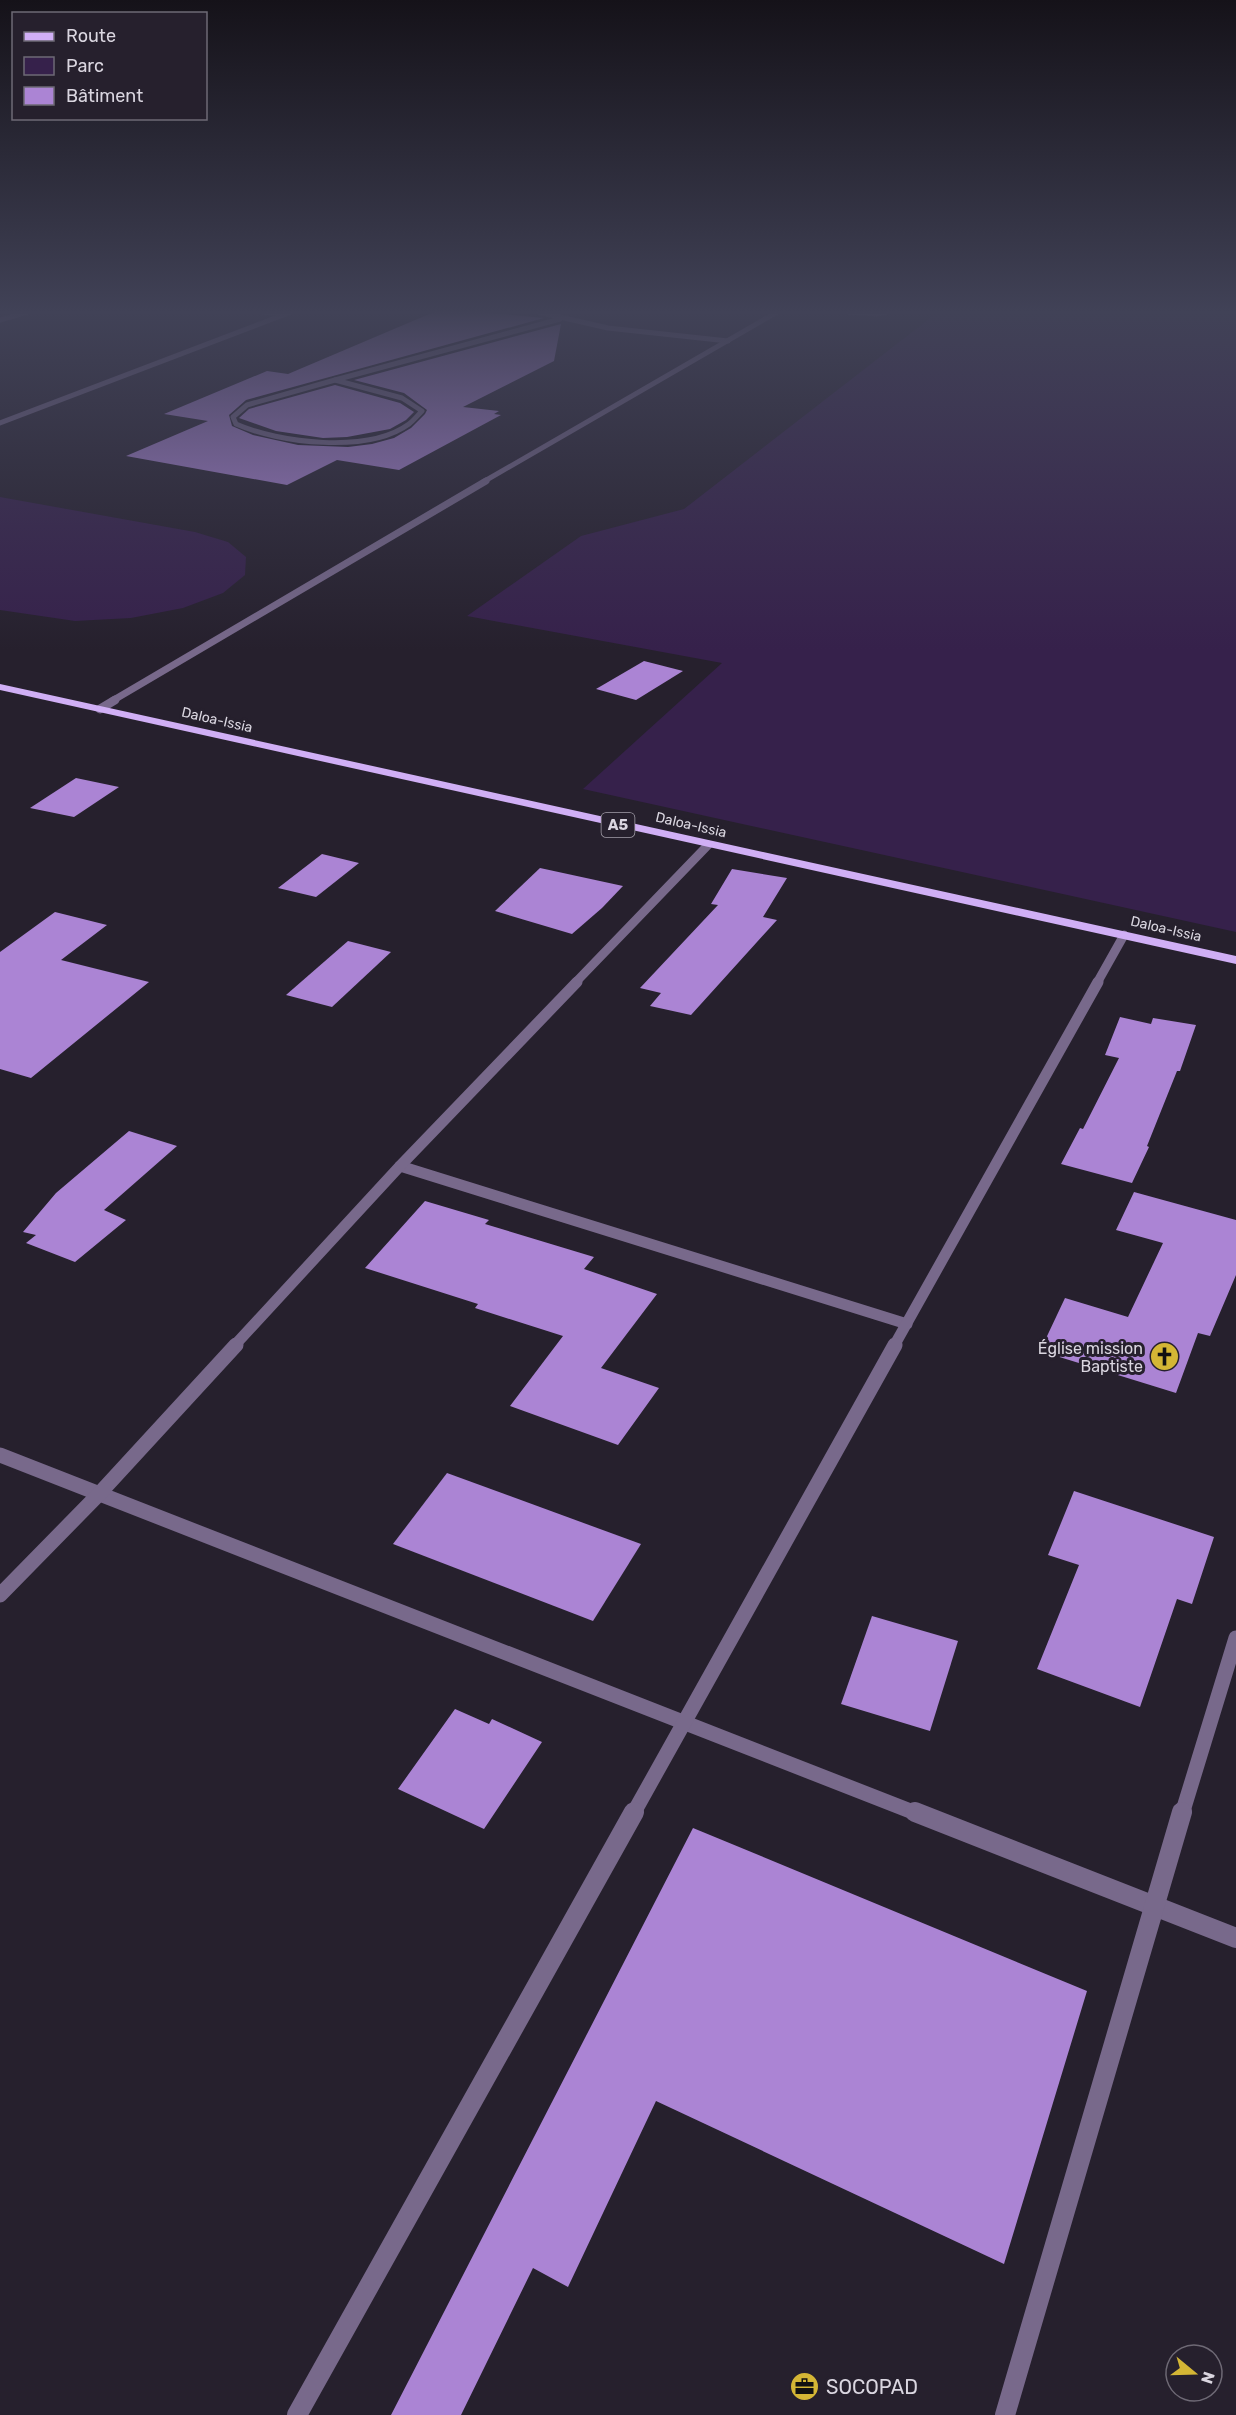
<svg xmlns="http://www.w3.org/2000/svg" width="1236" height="2415" font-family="Rubik,sans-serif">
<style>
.green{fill:#36214b}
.building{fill:#ab84d4}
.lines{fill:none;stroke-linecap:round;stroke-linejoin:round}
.service-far2{stroke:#78698b;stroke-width:5}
.service-far1{stroke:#78698b;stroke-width:7}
.service{stroke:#78698b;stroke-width:9}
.minor-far4{stroke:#78698b;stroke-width:5}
.minor-far3{stroke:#78698b;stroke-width:9}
.minor-far2{stroke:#78698b;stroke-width:11}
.minor-far1{stroke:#78698b;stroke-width:15}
.minor{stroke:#78698b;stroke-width:20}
.tertiary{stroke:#78698b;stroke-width:5}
.primary{fill:#d0aff5;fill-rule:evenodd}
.labels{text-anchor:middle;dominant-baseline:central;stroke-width:6;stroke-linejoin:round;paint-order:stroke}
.far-street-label{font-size:14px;fill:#dad6e0;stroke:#26202d}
.shield{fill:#26202d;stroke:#a49faa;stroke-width:1.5}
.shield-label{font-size:15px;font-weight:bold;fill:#dad6e0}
.poi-label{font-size:16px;fill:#dad6e0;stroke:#26202d;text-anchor:end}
.near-poi-label{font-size:20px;fill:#dad6e0;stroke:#26202d;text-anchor:start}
</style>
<rect width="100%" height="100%" fill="#26202d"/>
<!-- green -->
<g class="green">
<polygon points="938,312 1236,312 1236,932 583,789 722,663 467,616 581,536 684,509"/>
<polygon points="0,497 195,532 228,542 246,557 245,575 223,593 183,608 131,618 75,621 0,610"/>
</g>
<!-- building -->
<g class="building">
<polygon points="434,312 481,312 544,318 246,400 229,415 232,426 253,435 298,445 348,447 372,444 394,438 411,428 425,414 427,410 404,393 354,380 561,324 554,361 463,407 499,411 494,414 501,415 399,470 337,460 287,485 126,456 208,421 164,414 267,371 288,374"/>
<polygon points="335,385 400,403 414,412 406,420 390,429 347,437 323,438 276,431 239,418 249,409"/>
<polygon points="644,661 683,671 636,700 596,689"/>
<polygon points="76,778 119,787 74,817 30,808"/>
<polygon points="322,854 359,863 316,897 278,888"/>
<polygon points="540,868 623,886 602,908 572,934 495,911"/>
<polygon points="732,869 787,878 763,917 777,920 691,1015 650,1006 661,993 640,988 718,905 711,904"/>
<polygon points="55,912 107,925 61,960 149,982 31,1078 0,1069 0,952"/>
<polygon points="348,941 391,952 332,1007 286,995"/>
<polygon points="1120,1017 1151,1024 1153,1018 1196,1025 1180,1071 1177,1071 1147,1146 1149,1147 1132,1183 1061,1164 1080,1128 1083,1129 1119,1058 1105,1055"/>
<polygon points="129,1131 177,1146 104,1210 126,1220 75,1262 26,1243 36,1235 23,1232 56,1193"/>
<polygon points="1134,1192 1236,1220 1236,1275 1210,1336 1198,1333 1176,1393 1040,1351 1065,1298 1128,1317 1163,1243 1116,1230"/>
<polygon points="425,1201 489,1220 485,1224 594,1257 584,1269 657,1294 601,1368 659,1388 618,1445 510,1406 563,1336 475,1308 478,1304 365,1268"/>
<polygon points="447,1473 641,1544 593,1621 393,1544"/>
<polygon points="1074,1491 1214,1537 1192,1604 1177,1599 1140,1707 1037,1669 1079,1565 1048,1555"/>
<polygon points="872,1616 958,1641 930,1731 841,1704"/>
<polygon points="455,1709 489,1724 492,1719 542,1742 484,1829 398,1789"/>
<polygon points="693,1828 1087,1991 1004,2264 656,2101 568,2287 533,2268 461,2415 391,2415"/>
</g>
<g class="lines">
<!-- service-far2 -->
<g class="service-far2">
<polyline points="538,312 608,328 728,341"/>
<polyline points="849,312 877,314 887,312"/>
<path d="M335 380 402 398 422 411C418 415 413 421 409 424 368 454 279 443 236 424L233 417 247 405Z"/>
<polyline points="335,380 560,319"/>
<polyline points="483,482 777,312"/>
</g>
<!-- service-far1 -->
<polyline class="service-far1" points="112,701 486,481"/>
<!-- service -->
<polyline class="service" points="100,709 115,700"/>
<!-- minor-far4 -->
<g class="minor-far4">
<polyline points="263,312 284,314"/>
<polyline points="0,320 27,312"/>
</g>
<!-- minor-far3 -->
<g class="minor-far3">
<polyline points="575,983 708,845"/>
<polyline points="1097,983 1124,935"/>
</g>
<!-- minor-far2 -->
<g class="minor-far2">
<polyline points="400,1166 907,1324"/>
<polyline points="234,1346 400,1166 577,982"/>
<polyline points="894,1346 1098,982"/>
</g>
<!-- minor-far1 -->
<g class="minor-far1">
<polyline points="0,1455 918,1814"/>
<polyline points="0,1595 99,1494 236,1345"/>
<polyline points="633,1814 895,1345"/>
<polyline points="1182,1814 1236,1638"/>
</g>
<!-- minor -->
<g class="minor">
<polyline points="915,1812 1236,1938"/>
<polyline points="297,2415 634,1812"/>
<polyline points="1005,2415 1182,1812"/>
</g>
<!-- tertiary -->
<polyline class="tertiary" points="0,423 291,312"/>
<!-- primary -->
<polygon class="primary" points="0,684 1236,956 1236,964 0,690"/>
</g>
<!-- sky -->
<linearGradient id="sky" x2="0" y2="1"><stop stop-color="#151219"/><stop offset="0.48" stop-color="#414257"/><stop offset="1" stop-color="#414257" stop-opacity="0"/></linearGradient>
<rect width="1236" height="650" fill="url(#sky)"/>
<!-- icons -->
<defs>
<symbol id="church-disc" viewBox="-11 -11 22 22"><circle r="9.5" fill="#d4b635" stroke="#26202d"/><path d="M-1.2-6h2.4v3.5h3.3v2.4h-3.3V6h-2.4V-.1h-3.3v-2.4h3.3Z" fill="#111"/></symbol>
<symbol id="office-disc" viewBox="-11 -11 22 22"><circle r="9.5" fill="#d4b635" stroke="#26202d"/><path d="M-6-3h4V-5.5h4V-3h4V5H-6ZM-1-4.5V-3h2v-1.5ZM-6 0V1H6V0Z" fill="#111"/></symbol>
</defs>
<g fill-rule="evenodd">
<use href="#church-disc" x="1148" y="1340" width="33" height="33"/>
<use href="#office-disc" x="788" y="2370" width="33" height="33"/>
</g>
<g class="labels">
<!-- far-street labels -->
<g class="far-street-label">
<text transform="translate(217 720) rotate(13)">Daloa-Issia</text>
<text transform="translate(691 825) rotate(13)">Daloa-Issia</text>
<text transform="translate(1166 929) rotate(13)">Daloa-Issia</text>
</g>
<!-- shield labels -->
<rect class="shield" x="601.5" y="813" width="33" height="24" rx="4.5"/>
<g class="shield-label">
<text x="618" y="825">A5</text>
</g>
<!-- poi labels -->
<g class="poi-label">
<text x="1143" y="1348">Église mission<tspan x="1143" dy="18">Baptiste</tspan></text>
</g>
<!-- near-poi labels -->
<g class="near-poi-label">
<text x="826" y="2387">SOCOPAD</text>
</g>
</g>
<!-- legend -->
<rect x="12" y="12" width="195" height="108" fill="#26202d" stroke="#6e6975" stroke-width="1.5"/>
<rect x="24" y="32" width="30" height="9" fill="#d0aff5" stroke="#6e6975" stroke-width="1.5"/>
<text x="66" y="42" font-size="18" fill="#dad6e0">Route</text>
<rect x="24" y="57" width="30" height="18" fill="#36214b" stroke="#6e6975" stroke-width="1.5"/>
<text x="66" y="72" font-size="18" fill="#dad6e0">Parc</text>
<rect x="24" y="87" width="30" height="18" fill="#ab84d4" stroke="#6e6975" stroke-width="1.5"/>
<text x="66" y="102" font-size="18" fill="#dad6e0">Bâtiment</text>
<!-- north arrow -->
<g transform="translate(1194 2373) rotate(109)"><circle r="28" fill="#26202d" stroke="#6e6975" stroke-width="1.5"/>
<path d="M0-4.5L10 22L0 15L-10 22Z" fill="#d4b635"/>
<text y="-9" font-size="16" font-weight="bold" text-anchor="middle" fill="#dad6e0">N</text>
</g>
</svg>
